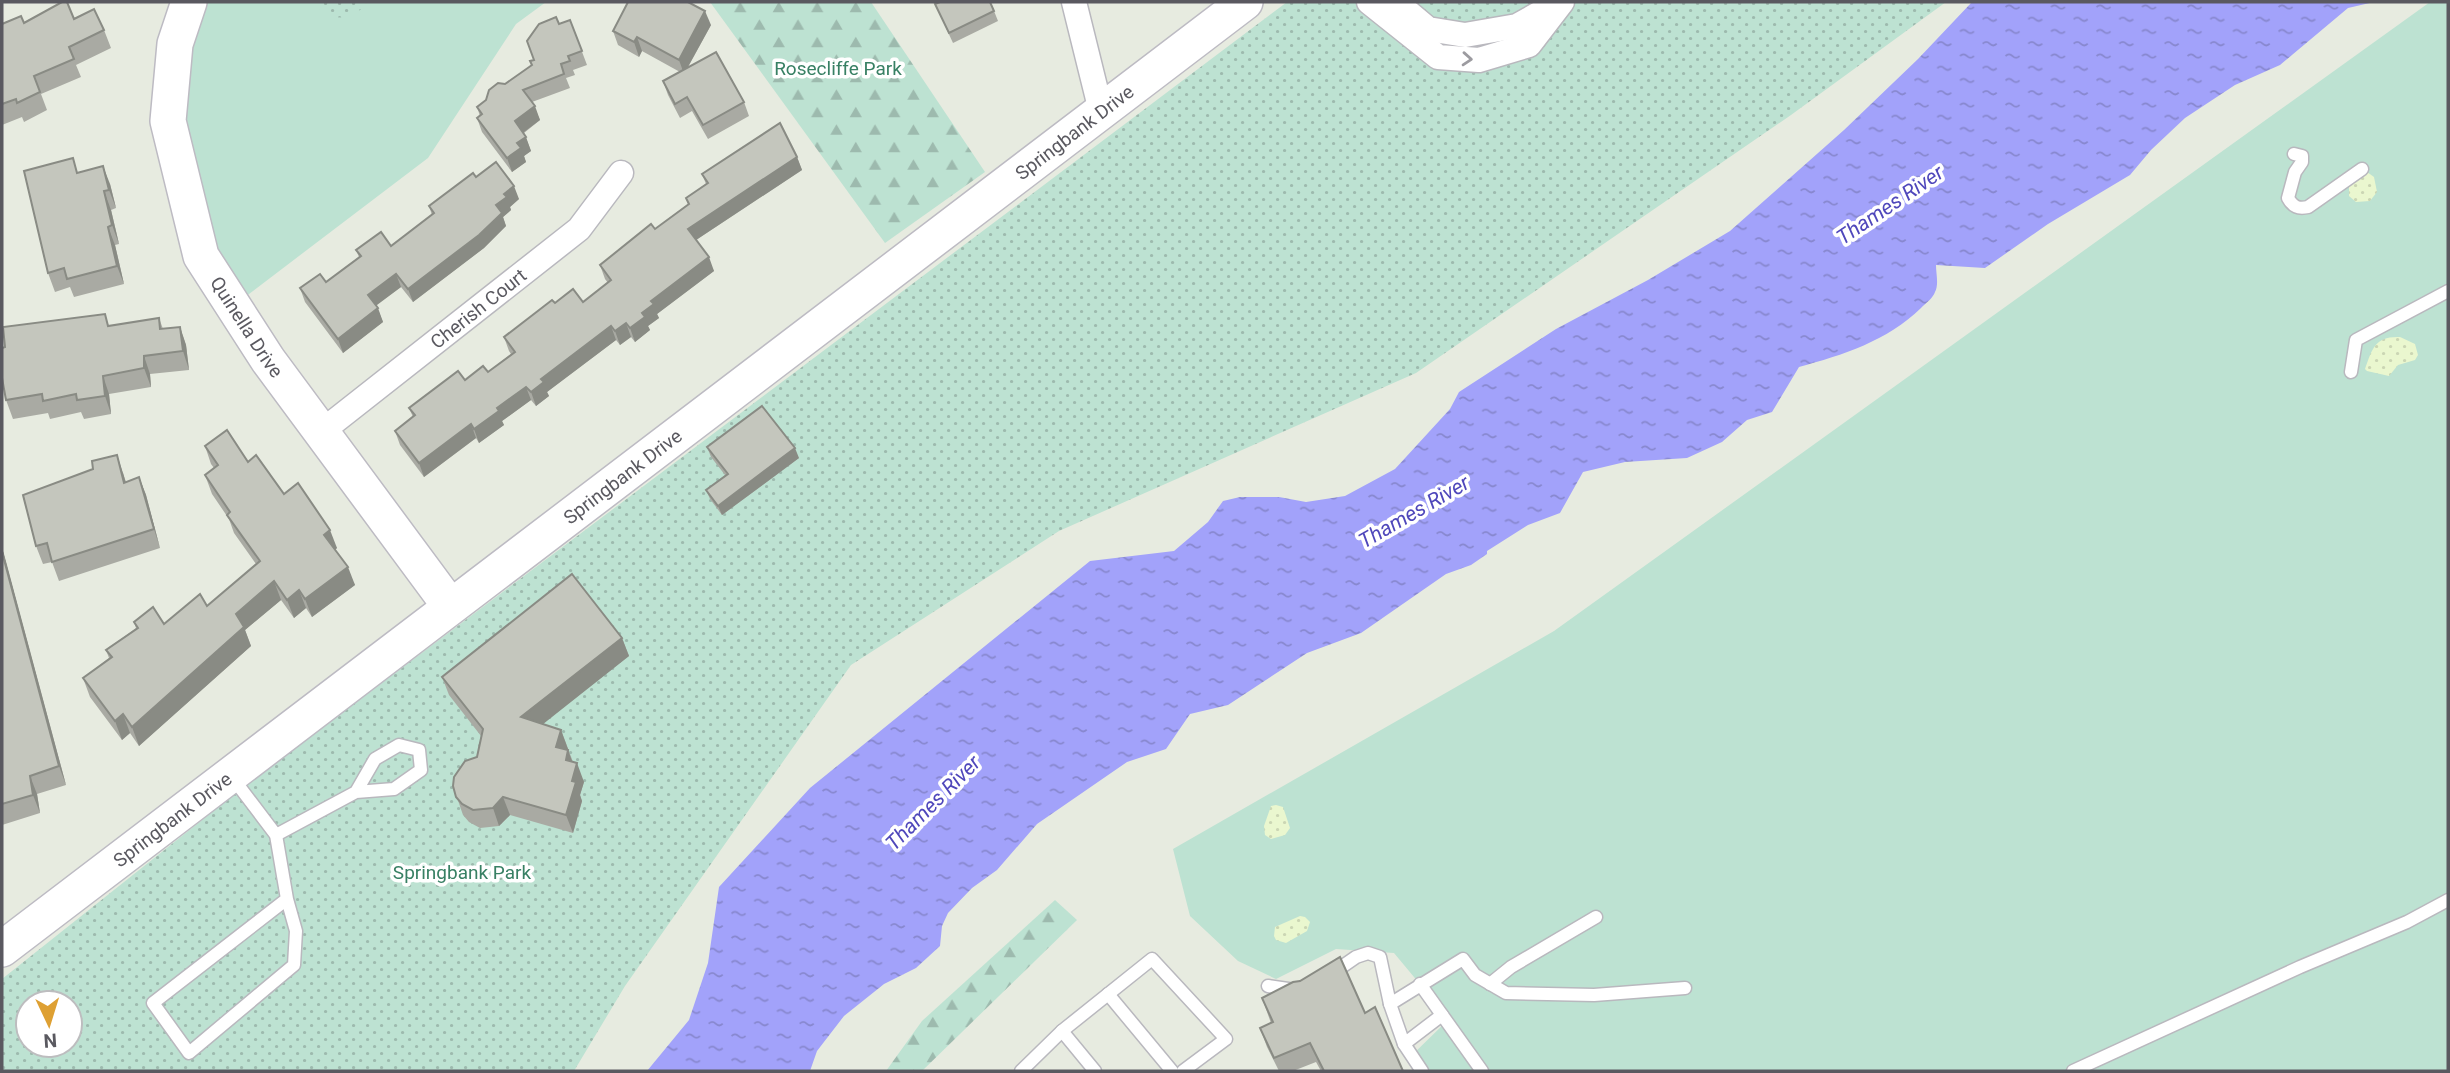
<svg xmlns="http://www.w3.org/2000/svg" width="2450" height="1073" font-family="Roboto,sans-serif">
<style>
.green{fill:#bde2d2}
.forest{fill:url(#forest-firs)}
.sand{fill:url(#sand-dots)}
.park{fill:url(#park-dots);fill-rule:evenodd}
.water{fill:url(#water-ripples)}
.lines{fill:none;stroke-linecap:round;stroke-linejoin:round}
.lane-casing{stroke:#b9b8be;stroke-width:15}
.street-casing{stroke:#b9b8be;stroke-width:27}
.secondary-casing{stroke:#bdbbc3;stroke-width:38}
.lane{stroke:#fff;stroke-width:12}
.street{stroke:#fff;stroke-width:24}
.secondary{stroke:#fff;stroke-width:35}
.wall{fill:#a9aaa3}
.shaded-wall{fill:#898b84}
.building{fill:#c4c6bd;stroke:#898b84;stroke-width:2}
.oneway{stroke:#9c9ba0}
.labels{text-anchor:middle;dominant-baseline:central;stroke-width:7;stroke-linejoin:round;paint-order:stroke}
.park-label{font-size:19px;fill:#388064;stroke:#fff}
.street-label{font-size:19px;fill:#5a5960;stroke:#fff}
.water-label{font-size:21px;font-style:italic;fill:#4f47bb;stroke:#fff}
</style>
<defs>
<pattern id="forest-firs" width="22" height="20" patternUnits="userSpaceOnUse" patternTransform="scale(1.75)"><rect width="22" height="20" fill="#bde2d2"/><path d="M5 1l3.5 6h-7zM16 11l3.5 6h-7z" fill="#9dbaae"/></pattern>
<pattern id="sand-dots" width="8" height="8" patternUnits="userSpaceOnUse" patternTransform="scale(1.75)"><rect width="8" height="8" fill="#eaf7cf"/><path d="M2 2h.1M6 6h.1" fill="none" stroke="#cbd6b4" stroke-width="1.8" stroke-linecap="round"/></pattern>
<pattern id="park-dots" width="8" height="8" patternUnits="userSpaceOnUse" patternTransform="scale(1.75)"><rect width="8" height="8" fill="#bde2d2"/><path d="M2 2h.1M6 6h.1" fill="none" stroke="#9dbaae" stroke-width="1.8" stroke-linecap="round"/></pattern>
<pattern id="water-ripples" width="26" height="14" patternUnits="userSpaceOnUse" patternTransform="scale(1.75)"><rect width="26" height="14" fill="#a2a2fa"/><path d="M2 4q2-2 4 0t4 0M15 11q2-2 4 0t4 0" fill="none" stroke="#8787ce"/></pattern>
</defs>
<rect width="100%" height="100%" fill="#e7ebe0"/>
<!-- green -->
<g class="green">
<polygon points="204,2 546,2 516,24 428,158 245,297 219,256 184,145 188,57"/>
<polygon points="2430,2 2448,2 2448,1071 1416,1071 1409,1058 1449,1019 1394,953 1336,949 1276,979 1238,961 1190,916 1173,849 1554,631"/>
</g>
<!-- forest -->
<g class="forest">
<polygon points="710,2 871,2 985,172 885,243"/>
<polygon points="1055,900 1077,920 922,1071 886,1071 922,1021"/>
</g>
<!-- sand -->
<g class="sand">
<polygon points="2367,172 2374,177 2377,192 2370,201 2356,202 2349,196 2349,185"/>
<path d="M2400 337 2415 344 2418 355 2415 360 2398 365 2389 376 2367 371 2365 369C2372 349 2375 336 2400 337Z"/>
<polygon points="1276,805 1283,807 1290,828 1285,835 1271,839 1265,835 1264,826 1271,806"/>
<polygon points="1300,916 1305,917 1310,922 1307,931 1286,943 1276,940 1274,936 1275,927"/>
</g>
<!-- park -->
<g class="park">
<path d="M314 2H367C354 22 327 23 314 2Z"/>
<path d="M1287 2H1946L1791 115 1416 373 1059 531 851 665 625 986 574 1071H2V979L241 789ZM28 1003H70V1045H28Z"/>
</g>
<!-- water -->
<path class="water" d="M1972 2H2374L2348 8 2280 65 2235 85 2185 118 2151 150 2130 175 2048 224 1985 268 1936 265C1936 274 1939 284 1935 292 1933 298 1926 303 1921 308 1887 341 1843 355 1799 367L1772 412 1747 420 1722 442 1687 458 1625 462 1583 472 1560 513 1528 525 1487 551V554L1471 565 1446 574 1361 633 1307 653 1228 705 1190 714 1166 749 1127 762 1037 824 997 870 972 888 948 913 942 926 940 946 916 968 884 984 844 1016 817 1051 810 1071H647L689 1020 708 963 719 887 810 788 1090 561 1174 551 1208 522 1223 501 1240 497H1279L1306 502 1345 496 1395 469 1450 409 1459 392 1556 329 1648 280 1730 231 1844 130 1918 59Z"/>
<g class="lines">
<defs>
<g id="lane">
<path d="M2294 154 2302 156V162L2295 172 2288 198C2293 207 2298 209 2308 207L2362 169"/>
<polyline points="2351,372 2356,340 2448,291"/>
<polyline points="232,777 276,835 287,899 153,1003 189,1053 294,965 296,931 287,899"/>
<polyline points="276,835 356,792 394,789 421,770 419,750 399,745 375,759 356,792"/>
<polyline points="1330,975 1356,957 1368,953 1380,957 1390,1004"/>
<polyline points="1420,984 1482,1071"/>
<polyline points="1490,984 1511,967 1596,917"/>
<polyline points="1268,986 1295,990"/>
<polyline points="1108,994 1172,1071"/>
<polyline points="1062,1031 1095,1071"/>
<polyline points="1404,1044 1390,1004 1463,959 1475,975 1506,993 1594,995 1685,988"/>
<polyline points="1021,1071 1062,1031 1152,959 1226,1039 1183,1071"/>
<polyline points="1422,1071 1404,1044 1442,1015"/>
<polyline points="2073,1071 2300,967 2407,922 2448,900"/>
</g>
<g id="street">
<polyline points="1074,2 1101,111"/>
<polyline points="1369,2 1438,57 1479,60 1529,45 1562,2"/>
<polyline points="1400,2 1403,8 1428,29 1465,35 1517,26 1556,4"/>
<path id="s1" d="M321 432 579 229 621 173"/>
</g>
<g id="secondary">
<path id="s2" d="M189 2 175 44 168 121 201 256 268 360 450 606"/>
<path id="s3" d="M2 949 1245 2"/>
</g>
</defs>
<!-- lane casing -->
<use href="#lane" class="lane-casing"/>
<!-- street casing -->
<use href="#street" class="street-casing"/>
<!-- secondary casing -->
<use href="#secondary" class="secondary-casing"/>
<!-- lane -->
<use href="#lane" class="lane"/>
<!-- street -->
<use href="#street" class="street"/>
<!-- secondary -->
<use href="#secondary" class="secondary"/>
</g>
<!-- wall -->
<g class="wall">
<polygon points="935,4 994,11 998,21 953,43"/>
<polygon points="74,19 104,30 111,48 76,65 81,77 41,94 47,110 24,122 22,117 2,125 2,24"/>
<polygon points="570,20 587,65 573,70 575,75 566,78 570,88 532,102 540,120 524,133 531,151 524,156 526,162 512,172 482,132 477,118 480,116 477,107 505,84 532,65 534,60 559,24"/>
<polygon points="711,25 688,67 744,102 749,116 708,139 692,111 680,118 668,95 663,81 680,72 642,51 639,57 618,45 613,31"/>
<polygon points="797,157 802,170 696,240 714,271 657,314 659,318 648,326 650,330 635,342 631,337 620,345 616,340 547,392 549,396 536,406 531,400 502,421 504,425 479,443 476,438 424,477 400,445 395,431 413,417 409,408 465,380 488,372 511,354 509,351 504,337 555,303 583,302 608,283 605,279 600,265 655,229 688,204 686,198 706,184 702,174"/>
<polygon points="79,172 110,184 116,208 111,210 119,244 115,245 124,284 74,297 70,287 55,292 48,273"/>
<polygon points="476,177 519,199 510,207 511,210 503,217 506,226 484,248 413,302 401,287 376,305 383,322 343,353 305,302 300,288 326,282 359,257 356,250 391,246 432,215 429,206"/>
<polygon points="159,318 163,329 180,327 186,345 189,370 150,374 151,387 109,394 111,414 84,419 81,412 50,419 48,413 13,419 6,400 110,326"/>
<polygon points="205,446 248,462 284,494 337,548 335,550 355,585 312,617 306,608 294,618 281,600 245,630 251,646 139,746 130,733 122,740 90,697 83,678 109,658 106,650 136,628 134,622 164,624 207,606 256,564 234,533 229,519 212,494 205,475 214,468 211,464"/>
<polygon points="707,447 799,458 722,515 710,499 706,490 725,475 711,457"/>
<polygon points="123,473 126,482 139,477 146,495 160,548 59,581 52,562 43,564 36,546"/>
<polygon points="2,548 66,785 37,794 40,813 2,825"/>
<polygon points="622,638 629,656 542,724 561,730 573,762 584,782 580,795 582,801 573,833 510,815 499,826 480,828 469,822 463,815 453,786 477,757 481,736 449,695 442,677"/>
<polygon points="1262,998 1365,1013 1403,1071 1321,1071 1316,1062 1293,1071 1279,1071 1267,1047 1260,1028 1271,1023"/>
</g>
<!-- shaded-wall -->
<g class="shaded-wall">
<polygon points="705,11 711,25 684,74 679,60"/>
<polygon points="637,37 642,51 639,57 634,42"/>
<polygon points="535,106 540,120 520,135 515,121"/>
<polygon points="526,137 531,151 524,156 526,162 512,172 507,158 517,143"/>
<polygon points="797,157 802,170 693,242 688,229"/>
<polygon points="103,166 110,184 116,208 109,190"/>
<polygon points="514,186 519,199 510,207 511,210 503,217 506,226 484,248 413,302 408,289 496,205 504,194"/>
<polygon points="104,191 111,210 119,244 112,225"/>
<polygon points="108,227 115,245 124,284 117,266"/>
<polygon points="709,257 714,271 657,314 659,318 648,326 650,330 635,342 630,328 651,301"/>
<polygon points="396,274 401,287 373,308 368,295"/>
<polygon points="378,308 383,322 343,353 338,339"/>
<polygon points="626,323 631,337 620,345 615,331"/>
<polygon points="611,326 616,340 547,392 549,396 536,406 531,392 541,379"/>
<polygon points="180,327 186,345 189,370 183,351"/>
<polygon points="144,356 150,374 151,387 144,368"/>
<polygon points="103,376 109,394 111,414 105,396"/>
<polygon points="526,387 531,400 502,421 504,425 479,443 474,429 497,408"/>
<polygon points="471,424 476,438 424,477 419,463"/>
<polygon points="795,448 799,458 722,515 718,506"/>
<polygon points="117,455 123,473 131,501 124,483"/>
<polygon points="139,477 146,495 160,548 154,529"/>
<polygon points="330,530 337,548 331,553 324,535"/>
<polygon points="2,548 4,554 66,785 59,766 2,552"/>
<polygon points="348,567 355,585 312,617 305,599"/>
<polygon points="274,581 281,600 245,630 251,646 139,746 132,727 236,614"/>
<polygon points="299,590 306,608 294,618 287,600"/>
<polygon points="622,638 629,656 528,736 521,717"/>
<polygon points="123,714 130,733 122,740 115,721"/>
<polygon points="561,730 568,749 563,765 556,747"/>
<polygon points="568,750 575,769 566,760"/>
<polygon points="577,763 584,782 580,795 582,801 573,833 566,815 572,781"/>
<polygon points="30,776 37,794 40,813 33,795"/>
<polygon points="503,797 510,815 499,826 493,808"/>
</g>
<!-- building -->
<g class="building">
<polygon points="62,2 67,2 74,19 94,9 104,30 69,47 74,59 34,76 40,92 17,103 16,99 2,104 2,24 21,16 24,23"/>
<polygon points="628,2 688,2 705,11 679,60 637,37 634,42 613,31"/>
<polygon points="940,2 990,2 994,11 949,33 935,4"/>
<polygon points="556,17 559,24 570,20 582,51 568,56 570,61 561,64 564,74 523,90 535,106 515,121 526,137 517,143 521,148 507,158 477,118 482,114 477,107 486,100 489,90 498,83 505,84 532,65 530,61 534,60 527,41 539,24"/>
<polygon points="716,52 744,102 703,125 687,97 675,104 663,81"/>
<polygon points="780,123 797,157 688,229 709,257 651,301 654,304 642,313 645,317 630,328 626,323 615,331 611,326 541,379 544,382 531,392 526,387 497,408 499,411 474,429 471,424 419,463 395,431 415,415 409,408 458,371 465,380 483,366 488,372 515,352 504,337 552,300 555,303 573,289 583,302 611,280 600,265 651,224 655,229 689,204 686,198 708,183 702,174"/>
<polygon points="73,158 77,173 103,166 109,190 104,191 112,225 108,227 117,266 67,279 64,268 48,273 24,171"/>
<polygon points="496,162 514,186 504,194 507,197 496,205 502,213 479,235 408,289 396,274 368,295 378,308 338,339 300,288 320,274 326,282 361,256 356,250 381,232 391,246 434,213 429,206 473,173 476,177"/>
<polygon points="105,314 108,326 159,318 160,329 180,327 183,351 144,356 144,368 103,376 105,396 77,400 76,394 43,401 42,394 6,400 2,378 2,348 5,347 3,327"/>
<polygon points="762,406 795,448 718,506 706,490 728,474 707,447"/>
<polygon points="227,430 248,462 256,455 284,494 298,483 330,530 324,535 348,567 305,599 299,590 287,600 274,581 236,614 244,627 132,727 123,714 115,721 83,678 112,657 106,650 138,628 134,622 153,607 164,624 200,594 207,606 260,561 227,515 230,512 205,475 218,465 205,446"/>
<polygon points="117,455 124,483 139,477 154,529 52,562 47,543 36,546 23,495 93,469 92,461"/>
<polygon points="2,552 59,766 30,776 33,795 2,804"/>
<polygon points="572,574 622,638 521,717 561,730 556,747 568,750 566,760 577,763 572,781 576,782 566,815 503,797 493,808 473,810 462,804 456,797 453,786 454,777 465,761 477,757 483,729 442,677"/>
<polygon points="1340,957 1365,1013 1375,1007 1403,1071 1324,1071 1310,1043 1274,1058 1260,1028 1273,1022 1262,998 1293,982 1300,981"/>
</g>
<!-- one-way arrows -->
<defs><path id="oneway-chevron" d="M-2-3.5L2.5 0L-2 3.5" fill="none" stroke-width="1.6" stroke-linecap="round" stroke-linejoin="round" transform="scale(1.75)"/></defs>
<use class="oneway" href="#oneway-chevron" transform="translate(1467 59) rotate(4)"/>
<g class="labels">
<!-- park labels -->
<g class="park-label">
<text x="838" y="68">Rosecliffe Park</text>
<text x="462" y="872">Springbank Park</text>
</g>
<!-- street labels -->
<g class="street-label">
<text stroke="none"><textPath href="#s3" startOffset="1348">Springbank Drive</textPath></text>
<text stroke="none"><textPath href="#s1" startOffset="200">Cherish Court</textPath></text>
<text stroke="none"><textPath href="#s2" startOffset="345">Quinella Drive</textPath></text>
<text stroke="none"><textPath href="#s3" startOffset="780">Springbank Drive</textPath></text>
<text stroke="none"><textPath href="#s3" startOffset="214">Springbank Drive</textPath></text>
</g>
<!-- water labels -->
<g class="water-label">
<text transform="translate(1890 205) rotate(-34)">Thames River</text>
<text transform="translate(1414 512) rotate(-30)">Thames River</text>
<text transform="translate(933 803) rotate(-45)">Thames River</text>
</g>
</g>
<!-- border -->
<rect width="2450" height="1073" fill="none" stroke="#5a5960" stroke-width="7"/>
<!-- north arrow -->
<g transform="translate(49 1024) rotate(176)"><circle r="33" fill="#ffffff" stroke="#bdbdbf" stroke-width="2"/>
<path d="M0-5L12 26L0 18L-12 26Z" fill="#dea033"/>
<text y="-10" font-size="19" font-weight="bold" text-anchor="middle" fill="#5a5960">N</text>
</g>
</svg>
